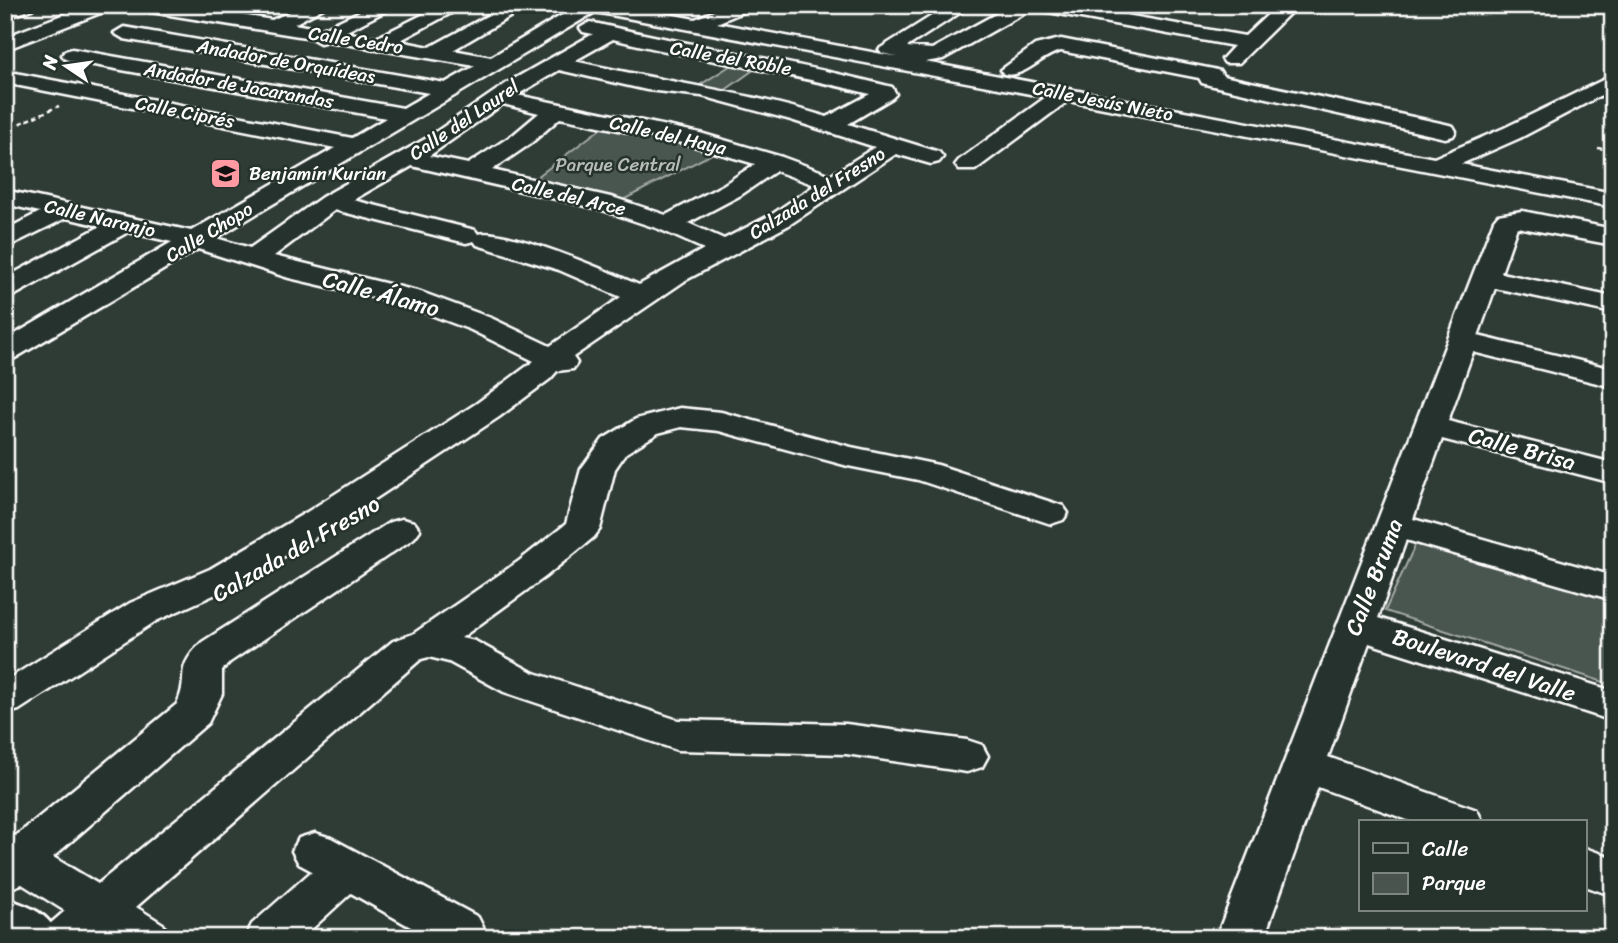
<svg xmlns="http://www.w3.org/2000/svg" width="1618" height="943" font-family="Sriracha,sans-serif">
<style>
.green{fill:#4a544f;stroke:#a4aaa7;stroke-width:2}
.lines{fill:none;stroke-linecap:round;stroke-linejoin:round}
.minor-casing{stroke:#fff;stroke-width:5}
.major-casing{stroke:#fff;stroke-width:6}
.path{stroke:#fff;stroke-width:2.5;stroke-dasharray:4.5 3.5;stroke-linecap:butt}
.minor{fill:#26332d;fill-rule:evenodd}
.major{fill:#26332d;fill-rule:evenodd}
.labels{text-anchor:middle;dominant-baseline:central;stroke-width:5;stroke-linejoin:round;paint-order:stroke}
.far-street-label{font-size:19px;fill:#fff;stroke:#26332d}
.far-park-label{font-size:19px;fill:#b7bbb9;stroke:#26332d}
.far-poi-label{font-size:19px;fill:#fff;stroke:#26332d;text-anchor:start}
.street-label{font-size:23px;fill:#fff;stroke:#26332d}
</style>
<rect width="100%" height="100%" fill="#2f3b35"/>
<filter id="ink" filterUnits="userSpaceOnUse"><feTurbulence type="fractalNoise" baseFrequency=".0143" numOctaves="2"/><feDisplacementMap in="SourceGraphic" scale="14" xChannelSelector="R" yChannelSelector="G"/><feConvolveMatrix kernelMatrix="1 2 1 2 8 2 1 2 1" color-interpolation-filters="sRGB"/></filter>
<g filter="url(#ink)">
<!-- green -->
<g class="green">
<polygon points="736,62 759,66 724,91 697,87"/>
<polygon points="604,126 720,150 623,200 533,180"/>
<polygon points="1416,543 1613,599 1613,685 1385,611"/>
</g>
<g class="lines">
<defs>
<g id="minor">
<polygon points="9,5 35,5 32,9 5,19 5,6"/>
<polygon points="88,5 114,5 111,9 5,50 5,37"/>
<path d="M136 5H180L272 20 305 5H329L294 24 322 29 373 5H397L345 32 376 38 442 5H466L399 41 430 47 507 5H530L453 50 491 57 579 5H620L695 19 728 5H753L750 9 717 23 898 57 882 53 879 49 949 5H972L907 47 932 49 1012 5H1069L1245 36 1278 5H1298L1239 63H1225L1222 59 1234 46 1032 9 943 59 925 62 1434 158 1504 128 1613 75V89L1520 138 1461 164 1613 193V207L1068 101 975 170H959L955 165 959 160 1046 97 595 12 216 238 250 248 322 197 427 138 507 83 593 34 583 32 580 28 590 22C690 46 792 61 892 87L896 94 892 98 848 124 939 152 943 157 939 162 931 164 896 154 789 225 686 280 573 357 577 363 573 369 557 371 550 379 499 417 331 528 236 585 156 621 19 710 5 714V681L130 603 210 569 307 512 477 403 534 361 471 330 402 304 289 278 198 249 15 358 5 361V340L172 242 128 232 15 295 5 297V278L101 226 66 218 5 248V230L40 212 5 204V190L191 231 335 148 5 83V71L352 138 386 118 72 61 65 59 62 55 65 51 72 49 403 108 429 93 124 39 114 33 124 27 445 83 475 66 327 41 320 43 311 38 145 11ZM613 39C698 60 785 72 870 94L827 117C743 91 660 81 574 61ZM559 70 647 90 702 96 791 120 875 147 831 175 782 157 700 133 517 95ZM503 104 539 113 514 134 468 164 429 156ZM560 118 687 144 755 164 723 185 666 215 615 198 492 170 530 144ZM412 166 599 209 659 229 704 249 639 285C610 272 505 227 478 234L475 230 353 200ZM776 171 815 185 771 215 724 239 688 223 741 195ZM335 210 466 243 474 241 477 245 559 270 621 297 550 346 491 318 421 292 274 256Z"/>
<path d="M1061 39 1213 69 1220 71 1223 76 1445 124 1453 126 1456 131 1453 136 1445 138 1209 85 1202 83 1199 78 1061 51C1041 55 1024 79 1004 74L1001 70 1035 45Z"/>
<polygon points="1522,211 1613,229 1613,245 1517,227 1501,273 1613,297 1613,313 1495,288 1478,336 1613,369 1613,387 1473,352 1448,421 1613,463 1613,483 1442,439 1413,519 1613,576 1613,600 1406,540 1378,618 1613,691 1613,721 1369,643 1328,757 1477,810 1483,822 1413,822 1318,787 1264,938 1216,938 1494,220 1498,215"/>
<path d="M680 408 721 412 851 447 938 465 1063 506 1068 513 1063 520 1051 524 918 480 848 466 719 431 681 427 658 433 626 453 615 469 600 529 594 537 545 577 461 638 475 641 532 672 678 720 846 724 967 740 982 745 988 756 982 767 967 772 846 754 677 750 504 692 449 662 429 657 421 659 136 907 163 924 170 938H43L50 924 65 911 22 884 5 890V832L16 836 177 704C191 674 172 672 202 642L390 522 402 519 414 522 420 530 414 538 230 662 222 670V694L208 723 53 857 98 884 393 641 413 634 519 561 566 524 581 469 603 439 636 419Z"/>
<polygon points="315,833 331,838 478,917 485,931 482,938 430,938 351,893 302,938 245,938 252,924 312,871 299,864 292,851 299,838"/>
<polygon points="1585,848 1613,858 1613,896 1585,886"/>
</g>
<path id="major" d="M5 898C31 907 48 913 60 938H5Z"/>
</defs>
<!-- minor casing -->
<use href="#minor" class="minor-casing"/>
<!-- major casing -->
<use href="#major" class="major-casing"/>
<!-- path -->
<g class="path">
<polyline points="5,130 59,106"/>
<polyline points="1598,148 1613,151"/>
</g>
<!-- minor -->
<use href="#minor" class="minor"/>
<!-- major -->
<use href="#major" class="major"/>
</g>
</g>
<!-- icons -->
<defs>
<symbol id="school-square" viewBox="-11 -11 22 22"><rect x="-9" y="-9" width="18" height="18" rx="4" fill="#ff9aa2" stroke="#26332d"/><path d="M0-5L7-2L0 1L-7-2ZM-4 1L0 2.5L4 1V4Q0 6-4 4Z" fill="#111"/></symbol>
</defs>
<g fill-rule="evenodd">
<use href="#school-square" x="208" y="156" width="35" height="35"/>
</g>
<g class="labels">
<!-- far-street labels -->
<g class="far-street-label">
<text transform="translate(356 40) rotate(9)">Calle Cedro</text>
<text transform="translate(731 58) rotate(10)">Calle del Roble</text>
<text transform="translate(286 61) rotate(10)">Andador de Orquídeas</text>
<text transform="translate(239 85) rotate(10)">Andador de Jacarandas</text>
<text transform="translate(1103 101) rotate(11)">Calle Jesús Nieto</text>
<text transform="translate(185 112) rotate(11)">Calle Ciprés</text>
<text transform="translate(464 120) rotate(-34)">Calle del Laurel</text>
<text transform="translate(668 135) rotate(13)">Calle del Haya</text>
<text transform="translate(817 193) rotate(-32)">Calzada del Fresno</text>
<text transform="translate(569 196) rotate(13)">Calle del Arce</text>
<text transform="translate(100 218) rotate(13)">Calle Naranjo</text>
<text transform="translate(209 232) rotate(-31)">Calle Chopo</text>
</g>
<!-- far-park labels -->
<g class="far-park-label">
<text x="618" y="164">Parque Central</text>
</g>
<!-- far-poi labels -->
<g class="far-poi-label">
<text x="249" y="173">Benjamín Kurian</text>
</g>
<!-- street labels -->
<g class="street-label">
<text transform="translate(381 294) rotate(15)">Calle Álamo</text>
<text transform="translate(1522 449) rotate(15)">Calle Brisa</text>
<text transform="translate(296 549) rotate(-30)">Calzada del Fresno</text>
<text transform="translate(1374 577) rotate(-69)">Calle Bruma</text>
<text transform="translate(1484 665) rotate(18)">Boulevard del Valle</text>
</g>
</g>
<!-- margin -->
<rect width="1618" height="943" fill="none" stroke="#26332d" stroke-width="28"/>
<rect x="14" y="14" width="1590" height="915" fill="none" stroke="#fff" stroke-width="2.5" filter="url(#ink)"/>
<!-- legend -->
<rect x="1359" y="820" width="228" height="91" fill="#26332d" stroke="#7d8581" stroke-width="2"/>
<rect x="1373" y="843" width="35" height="10" fill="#26332d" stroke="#7d8581" stroke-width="2"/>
<text x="1422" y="856" font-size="21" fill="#ffffff">Calle</text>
<rect x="1373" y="873" width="35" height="21" fill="#4a544f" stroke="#7d8581" stroke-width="2"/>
<text x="1422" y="890" font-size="21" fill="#ffffff">Parque</text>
<!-- north arrow -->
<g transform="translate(66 66) rotate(283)" stroke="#26332d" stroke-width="5" paint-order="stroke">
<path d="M0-5L12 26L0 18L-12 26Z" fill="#ffffff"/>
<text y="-10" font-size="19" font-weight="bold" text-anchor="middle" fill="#ffffff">N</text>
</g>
</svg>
